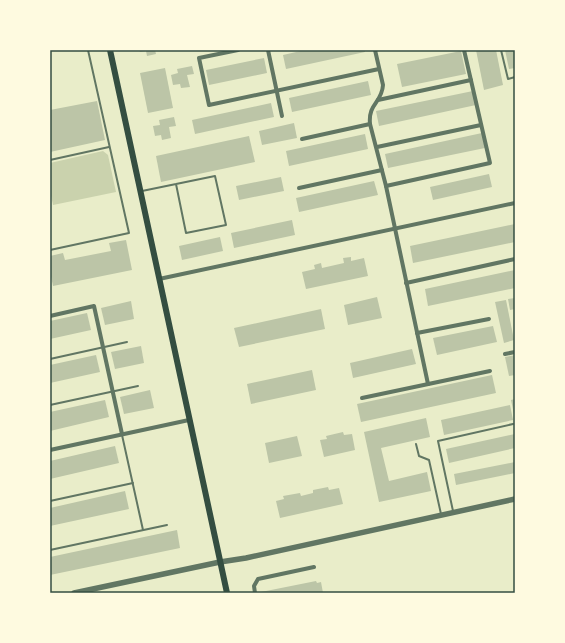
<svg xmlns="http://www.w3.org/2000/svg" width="565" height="643" font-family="'Titillium Web',sans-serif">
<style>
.green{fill:#cad2ad}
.building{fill:#bcc5a7}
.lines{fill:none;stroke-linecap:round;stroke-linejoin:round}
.service{stroke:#617663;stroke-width:2}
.minor{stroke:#617663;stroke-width:4}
.tertiary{stroke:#617663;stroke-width:5.5}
.secondary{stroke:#344e41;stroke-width:6}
.neatline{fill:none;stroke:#344e41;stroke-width:1.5}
</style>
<rect width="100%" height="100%" fill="#e9edc9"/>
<!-- green -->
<polygon class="green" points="103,151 108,155 116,192 53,205 50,191 50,163"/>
<!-- building -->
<g class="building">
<polygon points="139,50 155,50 156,54 147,56 146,51 140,52"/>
<polygon points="305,50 365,50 365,52 286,69 283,55"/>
<polygon points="476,50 496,50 503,85 484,90"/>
<polygon points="505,50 515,50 515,68 509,69"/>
<polygon points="461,51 466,74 402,87 397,64"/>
<polygon points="264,58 267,73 209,85 206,70"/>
<polygon points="192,66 194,74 187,75 190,87 181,88 180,84 173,85 171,75 178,73 177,69"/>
<polygon points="165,68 173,108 148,113 140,73"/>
<polygon points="368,81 371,95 292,112 289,98"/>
<polygon points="473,91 476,105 379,126 376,111"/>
<polygon points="97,101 105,140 50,152 50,110"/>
<polygon points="271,103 274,117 195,134 192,120"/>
<polygon points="174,117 176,126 169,127 171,138 162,140 161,135 155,136 153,126 160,125 159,120"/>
<polygon points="294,123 297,138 262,145 259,131"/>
<polygon points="482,133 485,148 388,168 385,154"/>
<polygon points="365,134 368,149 289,166 286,151"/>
<polygon points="249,136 255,162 161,182 156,156"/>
<polygon points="489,174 492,187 433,200 430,187"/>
<polygon points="281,177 284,191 239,200 236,186"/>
<polygon points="374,181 378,195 299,212 296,198"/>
<polygon points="292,220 295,235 234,248 231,233"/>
<polygon points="515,224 515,242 413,263 410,246"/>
<polygon points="220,237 223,251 182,260 179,246"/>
<polygon points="126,240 132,270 53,286 50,272 50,256 63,253 65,260 111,251 109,243"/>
<polygon points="351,257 351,261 364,258 368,276 306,289 302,272 315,269 314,265 321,263 322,268 344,263 343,258"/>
<polygon points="515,270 515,288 428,306 425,289"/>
<polygon points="377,297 382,318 348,325 344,305"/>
<polygon points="515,298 515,309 510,310 508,299"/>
<polygon points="506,300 514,340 504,343 495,302"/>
<polygon points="131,301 134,319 105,325 101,308"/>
<polygon points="321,309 325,329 239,347 234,328"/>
<polygon points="87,313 91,330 50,339 50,321"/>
<polygon points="493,326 497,342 437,355 433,338"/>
<polygon points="141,346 144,363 115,369 111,352"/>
<polygon points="412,349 416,364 353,378 350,363"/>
<polygon points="96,355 100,372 50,383 50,365"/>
<polygon points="515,355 515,375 509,376 505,357"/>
<polygon points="312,370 316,390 251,404 247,384"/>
<polygon points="492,375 496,393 361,422 357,404"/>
<polygon points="150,390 154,408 124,414 120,397"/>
<polygon points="515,399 515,414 514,414 511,400"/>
<polygon points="105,400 109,417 50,431 50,412"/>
<polygon points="510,405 513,420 444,435 441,420"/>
<polygon points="426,418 430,437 381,448 389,481 427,472 431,491 379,502 364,432"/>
<polygon points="343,432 344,435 352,434 355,450 324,457 320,440 327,439 326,436"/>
<polygon points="515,434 515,448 449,463 446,449"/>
<polygon points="297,436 302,456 269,463 265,443"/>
<polygon points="115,446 119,463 50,479 50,461"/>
<polygon points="515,462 515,473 456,485 454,474"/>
<polygon points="328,487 329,490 339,488 343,504 280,518 276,501 284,499 283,496 300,493 301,496 313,493 313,490"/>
<polygon points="125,491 129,509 50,526 50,508"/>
<polygon points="177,530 180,548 50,575 50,557"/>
<polygon points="316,581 317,583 321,582 323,593 262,593 261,592"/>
</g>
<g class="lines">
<!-- service -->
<g class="service">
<polyline points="501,50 508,79 515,77"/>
<polyline points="50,160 109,147"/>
<polyline points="142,191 215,176 226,225 186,233 176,184"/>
<polyline points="50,250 129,233 88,50"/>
<polyline points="50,359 127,342"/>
<polyline points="50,405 138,386"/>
<polyline points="122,435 143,530"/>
<polyline points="416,444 419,456 429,460 441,514"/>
<polyline points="50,501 133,483"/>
<polyline points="453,511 438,441 513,424"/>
<polyline points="50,550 167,525"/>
</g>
<!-- minor -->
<g class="minor">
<polyline points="238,50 199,58 209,105 379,69"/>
<polyline points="268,50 282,116"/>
<path d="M375 50 383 85C382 103 368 103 370 124L386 186 428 384"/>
<polyline points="378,100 471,80"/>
<polyline points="302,139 370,124"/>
<polyline points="377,147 481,125"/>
<polyline points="386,186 490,163 464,50"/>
<polyline points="299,188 382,170"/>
<polyline points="159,279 515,203"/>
<polyline points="406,283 515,259"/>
<polyline points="50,316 94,306 122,434"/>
<polyline points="417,333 489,319"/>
<polyline points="505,354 515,352"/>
<polyline points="362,398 490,371"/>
<polyline points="50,450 189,420"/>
<polyline points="255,593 254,586 258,579 314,567"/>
</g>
<!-- tertiary -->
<polyline class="tertiary" points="74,593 220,562 246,558 515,499"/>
<!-- secondary -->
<polyline class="secondary" points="110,50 227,593"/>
</g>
<!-- border -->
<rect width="565" height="643" fill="none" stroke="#fefae0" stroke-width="102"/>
<rect x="51" y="51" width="463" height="541" class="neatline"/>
</svg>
